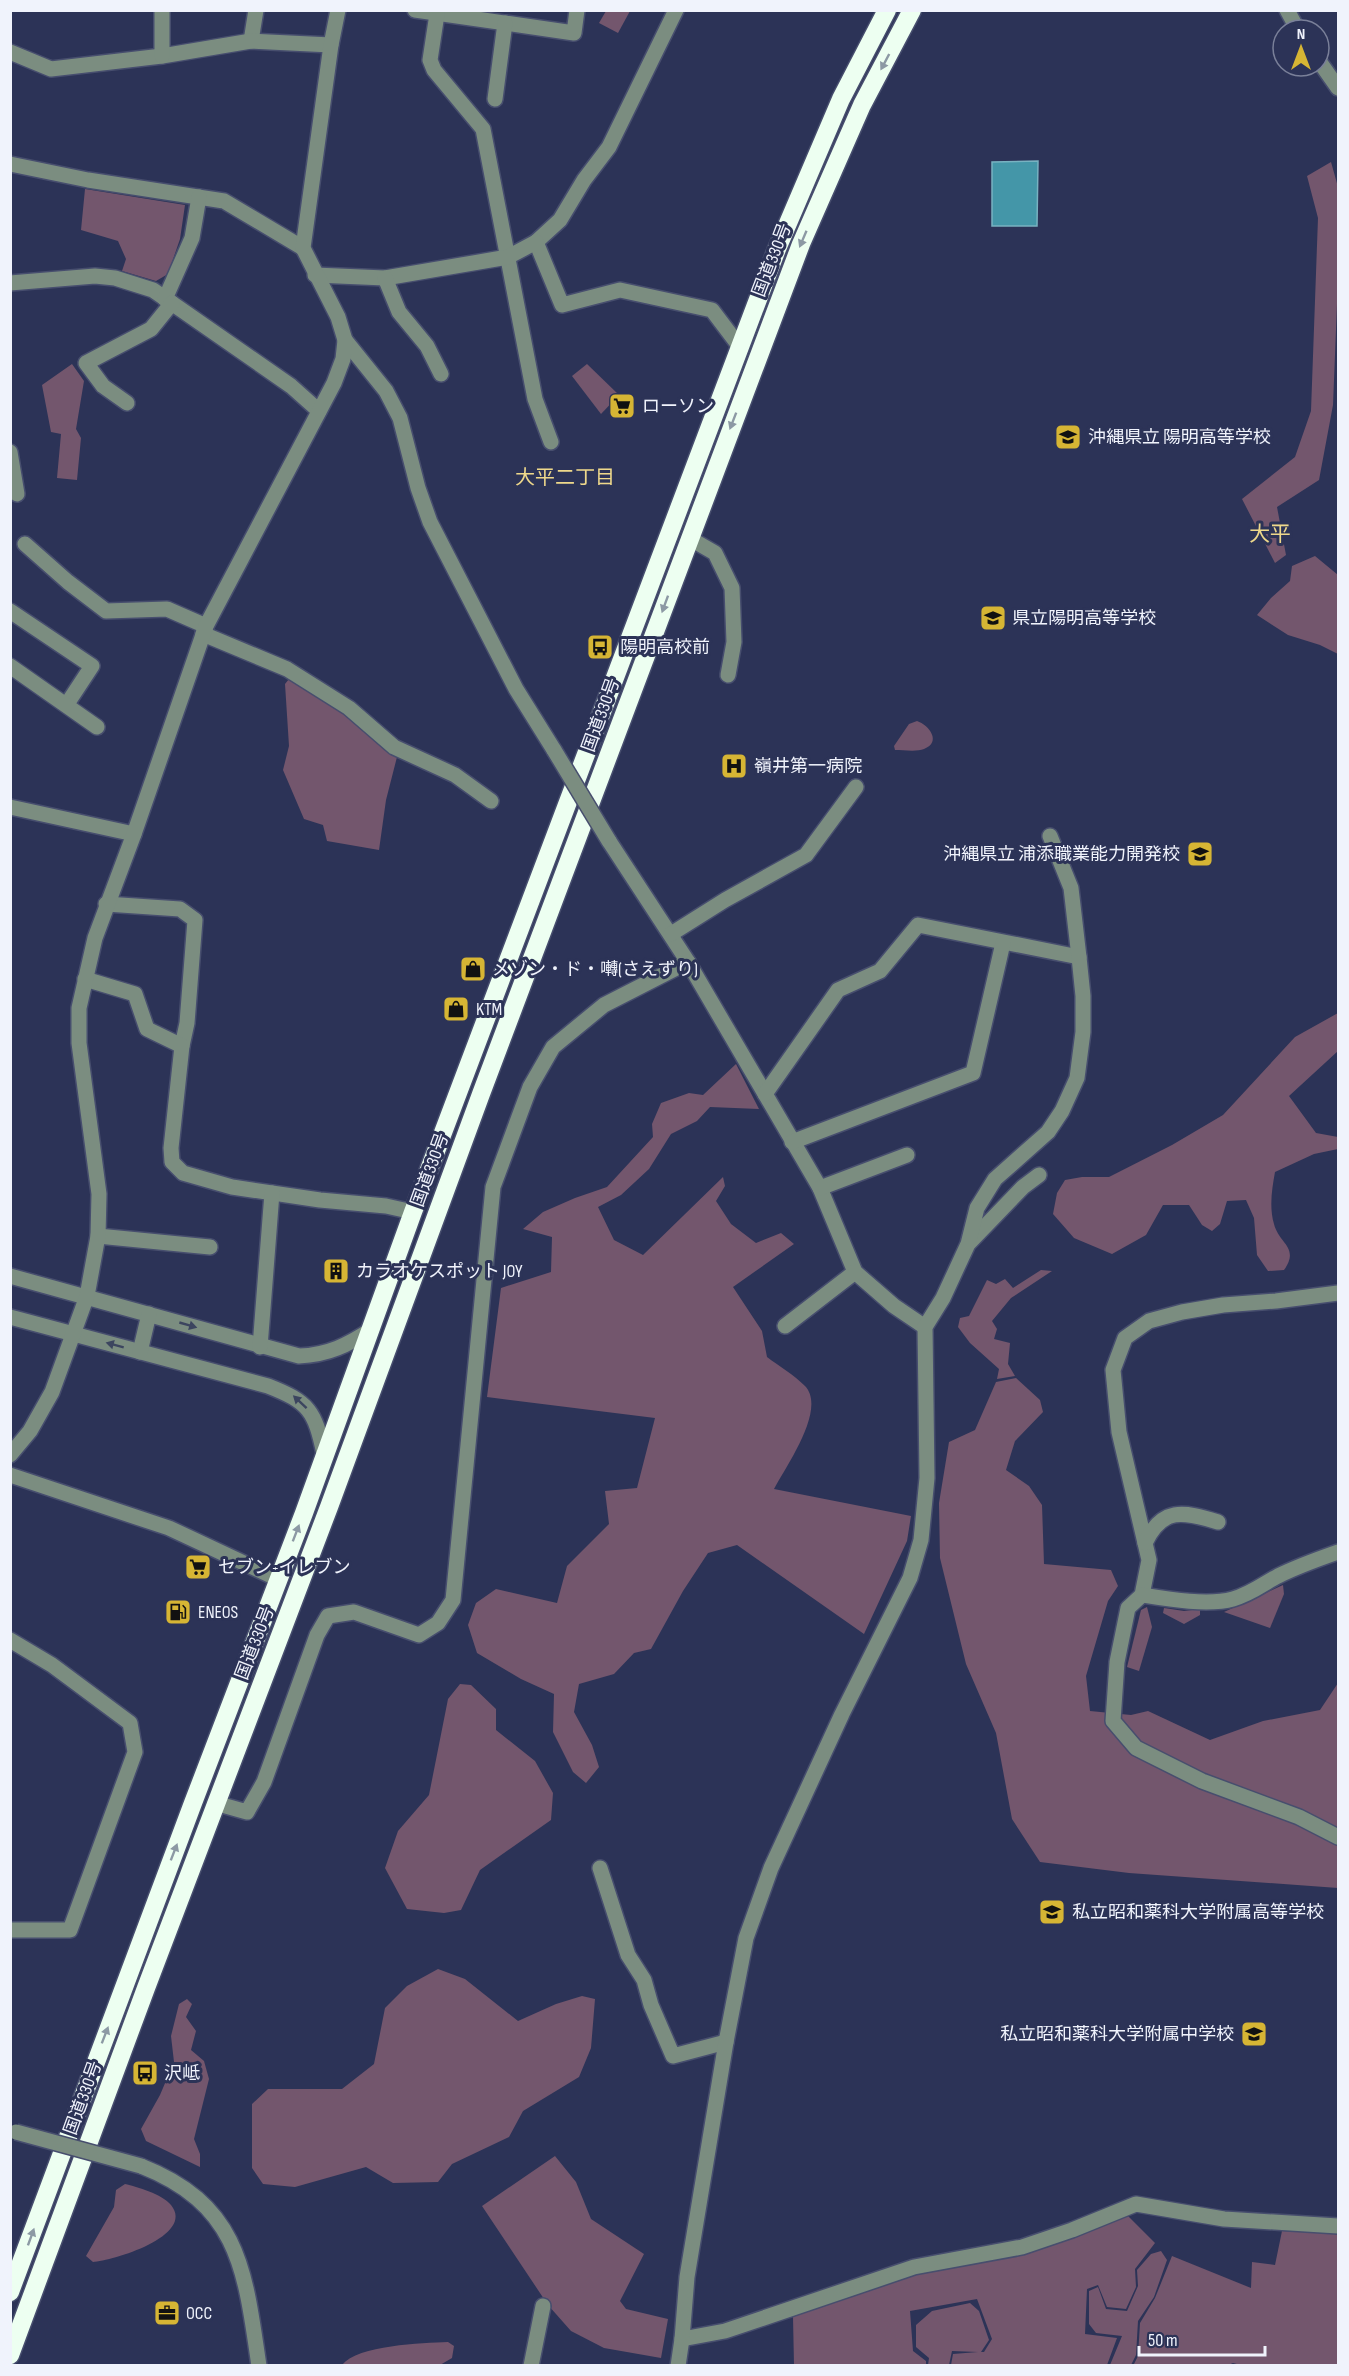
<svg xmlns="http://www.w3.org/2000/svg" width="1349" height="2376" font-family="'Sofia Sans Condensed','Noto Sans JP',sans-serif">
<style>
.green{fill:#73566d}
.water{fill:#4496a8;stroke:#78b2c1;stroke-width:1.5}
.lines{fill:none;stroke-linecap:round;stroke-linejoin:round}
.minor-casing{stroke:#474e6e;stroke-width:18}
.highway-casing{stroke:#474e6e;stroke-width:21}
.minor{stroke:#7b8d80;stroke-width:15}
.highway{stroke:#edfff1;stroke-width:18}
.minor-bridge-casing{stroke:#474e6e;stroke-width:18;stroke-linecap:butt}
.minor-bridge{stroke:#7b8d80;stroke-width:15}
.oneway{fill:#8c99a4}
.oneway2{fill:#3c455f}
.labels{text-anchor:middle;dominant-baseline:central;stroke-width:6;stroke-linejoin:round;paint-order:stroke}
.street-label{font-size:18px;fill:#f0f3fc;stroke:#2c3357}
.poi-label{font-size:18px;fill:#f0f3fc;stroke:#2c3357;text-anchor:start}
.neighbourhood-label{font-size:20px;fill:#eed88b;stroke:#2c3357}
.quarter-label{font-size:21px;fill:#eed88b;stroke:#2c3357}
</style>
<rect width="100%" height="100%" fill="#2c3357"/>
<!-- green -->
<g class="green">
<polygon points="606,11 630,11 618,33 599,23"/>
<polygon points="1331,162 1338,187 1338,279 1333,405 1319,480 1277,507 1286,555 1275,563 1242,499 1295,457 1311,411 1318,218 1307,176"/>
<polygon points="85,189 185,205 180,239 168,274 156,281 122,271 126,259 118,241 81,230"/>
<polygon points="72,364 84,381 76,429 81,438 77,480 57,478 61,434 51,432 42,385"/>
<polygon points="587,364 619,395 601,414 572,376"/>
<polygon points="1315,556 1338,575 1338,654 1320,645 1288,635 1257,615 1271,598 1290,581 1292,566"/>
<polygon points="289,679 347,712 397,757 386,800 379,850 327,841 323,825 304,819 283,770 289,746 285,684"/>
<path d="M917 721C929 725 942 742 924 749 917 752 903 750 895 750L894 746 909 724Z"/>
<path d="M1338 1013V1051L1289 1096 1316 1133 1338 1137V1149L1314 1154 1275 1172C1272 1189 1269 1207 1274 1224 1279 1244 1300 1247 1284 1270L1268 1271 1257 1255 1254 1218 1246 1200 1227 1201 1220 1224 1212 1231 1202 1225 1189 1205H1163L1146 1235 1112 1254 1074 1238 1053 1214 1057 1193 1065 1180 1082 1177H1109L1172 1145 1223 1115 1295 1037Z"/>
<path d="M736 1064 759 1109 710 1107 697 1121 671 1134 649 1169 621 1195 598 1207 614 1240 643 1255 723 1177 725 1186 716 1201 731 1224 756 1243 781 1233 794 1244 733 1287 762 1331 767 1357C779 1366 794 1375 805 1386 827 1409 786 1466 774 1489L911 1516 907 1541 864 1634 737 1545 708 1553 683 1591 651 1649 634 1653 614 1674 579 1684 574 1712 592 1745 599 1767 586 1783 573 1772 553 1732 554 1694 521 1679 477 1653 468 1625 476 1603 496 1589 557 1603 567 1566 609 1524 605 1491 637 1488 655 1418 487 1397 501 1288 551 1272 552 1237 523 1229 543 1212 575 1198 607 1187 653 1137 652 1124 661 1103 689 1093 703 1095Z"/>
<polygon points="1041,1270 1052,1271 1011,1298 992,1321 997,1329 994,1339 1010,1343 1008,1364 1015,1376 997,1379 999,1369 970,1343 958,1327 960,1318 969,1316 987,1280 996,1284 1005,1279 1013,1288"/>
<polygon points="1016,1378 1040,1400 1043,1412 1015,1441 1006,1470 1029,1486 1042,1505 1044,1564 1111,1570 1118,1586 1108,1601 1086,1676 1090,1711 1131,1715 1148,1711 1210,1740 1263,1721 1320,1710 1338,1683 1338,1888 1129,1873 1040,1862 1012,1819 996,1733 966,1664 940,1558 939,1503 949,1442 975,1430 996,1382"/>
<polygon points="1283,1585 1284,1594 1270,1628 1224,1612"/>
<polygon points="1147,1607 1152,1627 1139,1671 1127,1667 1141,1610"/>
<polygon points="1164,1608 1184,1611 1200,1609 1200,1615 1184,1624 1163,1613"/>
<polygon points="460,1684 471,1685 496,1709 496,1730 535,1761 553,1793 551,1820 480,1870 461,1910 444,1913 407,1909 385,1868 398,1831 429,1795 448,1699"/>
<polygon points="438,1969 465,1979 518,2021 556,2004 582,1996 595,1999 591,2048 579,2077 523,2111 509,2137 452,2164 438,2182 393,2183 366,2167 295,2187 263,2184 252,2168 252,2104 268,2089 342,2089 374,2064 385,2008 407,1986"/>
<polygon points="187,1999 192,2004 186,2017 196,2031 191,2050 204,2061 209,2079 194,2139 200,2154 200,2167 146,2141 141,2129 160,2095 174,2062 171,2036 179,2004"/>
<polygon points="555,2156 576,2182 591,2219 644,2254 620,2301 626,2309 668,2319 661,2358 604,2348 571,2331 548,2305 482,2206"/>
<path d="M125 2184C137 2187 162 2194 171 2205 196 2236 112 2261 93 2262L86 2256 114 2207 116 2190Z"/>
<polygon points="1128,2216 1155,2243 1135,2269 1136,2287 1126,2309 1107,2307 1098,2285 1087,2289 1085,2334 1117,2338 1107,2365 951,2365 953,2354 978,2352 952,2351 949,2365 928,2365 929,2358 916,2347 916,2325 932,2311 970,2303 979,2311 989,2340 981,2352 984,2352 992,2339 977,2299 910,2311 913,2351 926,2361 926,2365 794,2365 793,2317 853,2291 945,2266 1037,2249"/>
<polygon points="1282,2231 1338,2233 1338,2365 1244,2366 1233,2363 1226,2366 1133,2366 1138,2356 1140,2323 1155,2298 1172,2256 1251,2288 1252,2262 1275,2265"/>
<polygon points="1161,2251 1167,2260 1154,2297 1138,2321 1136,2355 1131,2365 1110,2365 1122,2336 1096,2333 1089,2324 1089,2291 1098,2287 1106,2309 1127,2311 1138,2286 1137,2270 1151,2254"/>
<path d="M448 2342 454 2346 452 2358 440 2365H342C358 2345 422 2343 448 2342Z"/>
</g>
<!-- water -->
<polygon class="water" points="1038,161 1037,226 992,226 992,162"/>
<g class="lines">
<defs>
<g id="minor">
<polyline points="415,10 574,33 577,10"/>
<polyline points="1287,10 1298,30"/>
<polyline points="437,14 430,60 434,70 483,129 535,399 551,442"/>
<polyline points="251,41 256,10"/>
<polyline points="10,52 51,69 162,56 251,41 331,45"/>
<polyline points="162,56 162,10"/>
<polyline points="1319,61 1338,88"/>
<polyline points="495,99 505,23"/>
<polyline points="10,164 88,180 224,201 303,248"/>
<polyline points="536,242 560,220 584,180 609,147 676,10"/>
<polyline points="315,275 385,278 508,257 536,242 562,305 620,290 712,310 740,347"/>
<polyline points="385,278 399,312 427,346 441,374"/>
<polyline points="10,283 95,276 115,278 153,290 291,386 319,411"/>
<polyline points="165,299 192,238 199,197"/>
<polyline points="345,340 386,391 400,418 418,488 430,522 516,689 554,750"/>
<polyline points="127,403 103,386 86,363 151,329 172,303"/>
<polyline points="10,452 17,494"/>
<polyline points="689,538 715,553 732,588 734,642 728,675"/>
<polyline points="25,544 68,582 106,611 167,609 206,626"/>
<polyline points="10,611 92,666 67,704"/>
<polyline points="203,634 287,669 349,708 394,747 455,775 491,801"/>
<polyline points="10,666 97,727"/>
<polyline points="10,807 134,834"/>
<polyline points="609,841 688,962 820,1188 855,1272 894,1306 925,1327"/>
<polyline points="106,904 180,909 195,920 187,1023 182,1046"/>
<polyline points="671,934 725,900 806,855 856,787"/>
<polyline points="85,979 135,994 147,1029 182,1046 171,1148 172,1162 183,1173 232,1187 320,1200 386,1206 413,1212"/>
<polyline points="765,1094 838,990 880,971 918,925 1079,957"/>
<polyline points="792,1142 973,1073 1003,943"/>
<polyline points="820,1188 907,1155"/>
<polyline points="98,1236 210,1247"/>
<polyline points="970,1242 1023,1187 1039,1175"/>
<path d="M10 1276 299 1356C328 1355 348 1345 372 1329"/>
<polyline points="1338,1293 1276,1301 1223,1305 1182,1312 1149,1321 1125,1338 1113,1370 1119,1432 1149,1560 1142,1595 1128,1608 1117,1662 1113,1721 1136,1748 1202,1781 1299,1817 1338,1837"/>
<path d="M10 1317 268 1386C309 1402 315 1411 324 1454"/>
<polyline points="785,1326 855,1272"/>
<polyline points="260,1347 272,1193"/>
<polyline points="140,1352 149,1314"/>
<polyline points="10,1455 30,1431 52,1392 87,1296 98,1236 99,1194 79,1043 79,1008 95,938 134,834 206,626 334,383 343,359 345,340 338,317 303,248 331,45 338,10"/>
<polyline points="10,1475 169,1528 278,1579"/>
<path d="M1145 1543C1162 1507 1183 1511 1218 1522"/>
<path d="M1142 1595C1167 1599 1208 1606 1233 1599 1251 1594 1263 1584 1278 1576 1298 1566 1318 1559 1338 1552"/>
<polyline points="10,1640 52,1665 130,1723 135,1752 70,1930 10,1930"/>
<polyline points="215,1803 247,1812 264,1782 317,1635 328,1616 354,1612 419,1635 438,1623 453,1600 493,1187 530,1087 553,1047 604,1005 688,962"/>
<polyline points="600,1868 628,1955 644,1980 651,2005 673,2056 726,2042"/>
<path d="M141 2166C240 2205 245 2271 259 2366"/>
<polyline points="682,2339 725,2331 914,2267 1022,2247 1072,2230 1136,2204 1224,2219 1338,2226"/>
<polyline points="531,2366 543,2306"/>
<polyline points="678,2366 682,2339 687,2277 726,2042 746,1938 771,1868 842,1714 910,1578 921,1540 927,1478 925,1327 943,1298 968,1244 977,1208 995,1179 1048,1132 1062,1111 1077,1078 1083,1032 1083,996 1079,957 1071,888 1050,836"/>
</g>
<g id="highway">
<polyline points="10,2292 193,1803 304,1513 413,1212 777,249 841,99 887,10"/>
<polyline points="10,2355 146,1988 329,1507 481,1094 801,244 862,105 912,10"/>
</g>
</defs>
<!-- minor casing -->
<use href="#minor" class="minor-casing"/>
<!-- highway casing -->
<use href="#highway" class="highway-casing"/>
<!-- minor -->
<use href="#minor" class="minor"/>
<!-- highway -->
<use href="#highway" class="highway"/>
<defs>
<g id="minor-bridge">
<polyline points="554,750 609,841"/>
<polyline points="16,2132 141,2166"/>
</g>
</defs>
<!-- minor-bridge casing -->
<use href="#minor-bridge" class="minor-bridge-casing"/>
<!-- minor-bridge -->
<use href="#minor-bridge" class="minor-bridge"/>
</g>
<!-- one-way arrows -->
<defs><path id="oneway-solid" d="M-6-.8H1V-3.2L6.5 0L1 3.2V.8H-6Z" transform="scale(1.5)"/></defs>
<g class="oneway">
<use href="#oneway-solid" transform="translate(885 62) rotate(118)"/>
<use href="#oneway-solid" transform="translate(803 239) rotate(113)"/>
<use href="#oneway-solid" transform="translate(733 421) rotate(111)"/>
<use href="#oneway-solid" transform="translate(665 604) rotate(110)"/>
<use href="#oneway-solid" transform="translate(296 1533) rotate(-69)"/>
<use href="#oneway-solid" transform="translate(174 1852) rotate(-69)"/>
<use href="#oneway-solid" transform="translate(105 2035) rotate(-69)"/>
<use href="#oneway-solid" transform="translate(31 2237) rotate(-70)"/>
</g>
<g class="oneway2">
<use href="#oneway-solid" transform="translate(188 1325) rotate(16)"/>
<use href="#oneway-solid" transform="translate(115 1345) rotate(-165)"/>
<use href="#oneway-solid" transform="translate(300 1402) rotate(-137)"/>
</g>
<!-- icons -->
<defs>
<symbol id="supermarket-square" viewBox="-11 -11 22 22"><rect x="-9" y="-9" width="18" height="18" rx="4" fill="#d6b534" stroke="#2c3357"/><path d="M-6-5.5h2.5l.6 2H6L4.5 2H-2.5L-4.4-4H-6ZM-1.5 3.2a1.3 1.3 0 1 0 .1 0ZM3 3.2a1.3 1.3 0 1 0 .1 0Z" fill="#111"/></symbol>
<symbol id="school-square" viewBox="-11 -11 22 22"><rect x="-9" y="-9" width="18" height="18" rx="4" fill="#d6b534" stroke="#2c3357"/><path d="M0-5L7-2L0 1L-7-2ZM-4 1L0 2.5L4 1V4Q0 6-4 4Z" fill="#111"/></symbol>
<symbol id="bus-square" viewBox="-11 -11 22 22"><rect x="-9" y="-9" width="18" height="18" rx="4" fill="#d6b534" stroke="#2c3357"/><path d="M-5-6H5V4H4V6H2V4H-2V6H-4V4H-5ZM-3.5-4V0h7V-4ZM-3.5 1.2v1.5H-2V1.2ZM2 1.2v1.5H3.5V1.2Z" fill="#111"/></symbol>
<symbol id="hospital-square" viewBox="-11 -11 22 22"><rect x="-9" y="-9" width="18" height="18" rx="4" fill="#d6b534" stroke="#2c3357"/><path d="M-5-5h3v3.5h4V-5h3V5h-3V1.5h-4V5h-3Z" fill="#111"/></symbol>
<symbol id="shop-square" viewBox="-11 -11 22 22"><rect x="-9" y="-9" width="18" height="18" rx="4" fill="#d6b534" stroke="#2c3357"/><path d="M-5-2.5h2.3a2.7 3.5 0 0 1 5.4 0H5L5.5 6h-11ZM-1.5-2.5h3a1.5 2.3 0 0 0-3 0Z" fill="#111"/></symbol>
<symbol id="building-square" viewBox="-11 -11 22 22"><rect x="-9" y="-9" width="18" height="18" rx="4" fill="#d6b534" stroke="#2c3357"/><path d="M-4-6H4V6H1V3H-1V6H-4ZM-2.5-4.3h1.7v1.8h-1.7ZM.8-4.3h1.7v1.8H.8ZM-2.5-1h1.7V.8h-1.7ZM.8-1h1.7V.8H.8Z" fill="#111"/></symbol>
<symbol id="fuel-square" viewBox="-11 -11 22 22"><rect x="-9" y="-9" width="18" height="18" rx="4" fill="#d6b534" stroke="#2c3357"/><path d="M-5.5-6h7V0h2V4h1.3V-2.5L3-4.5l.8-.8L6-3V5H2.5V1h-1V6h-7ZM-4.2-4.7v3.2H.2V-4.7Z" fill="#111"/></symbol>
<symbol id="office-square" viewBox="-11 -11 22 22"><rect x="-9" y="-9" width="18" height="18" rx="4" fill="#d6b534" stroke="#2c3357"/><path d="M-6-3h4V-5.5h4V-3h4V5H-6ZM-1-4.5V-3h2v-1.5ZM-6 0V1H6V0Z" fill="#111"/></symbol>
</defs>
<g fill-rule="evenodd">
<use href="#supermarket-square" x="607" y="391" width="30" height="30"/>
<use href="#school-square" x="1053" y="422" width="30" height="30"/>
<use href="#school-square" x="978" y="603" width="30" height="30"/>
<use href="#bus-square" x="585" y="632" width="30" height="30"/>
<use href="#hospital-square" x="719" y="751" width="30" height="30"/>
<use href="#school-square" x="1185" y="839" width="30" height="30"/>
<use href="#shop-square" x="458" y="954" width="30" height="30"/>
<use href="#shop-square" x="441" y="994" width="30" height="30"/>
<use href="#building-square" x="321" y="1256" width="30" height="30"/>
<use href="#supermarket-square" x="183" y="1552" width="30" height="30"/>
<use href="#fuel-square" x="163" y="1597" width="30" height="30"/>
<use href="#school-square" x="1037" y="1897" width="30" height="30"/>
<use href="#school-square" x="1239" y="2019" width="30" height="30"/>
<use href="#bus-square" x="130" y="2058" width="30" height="30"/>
<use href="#office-square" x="152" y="2298" width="30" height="30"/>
</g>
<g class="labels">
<!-- street labels -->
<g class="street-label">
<text transform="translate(772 260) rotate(-69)">国道330号</text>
<text transform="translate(601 715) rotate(-70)">国道330号</text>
<text transform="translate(430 1170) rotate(-70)">国道330号</text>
<text transform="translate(255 1643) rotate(-69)">国道330号</text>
<text transform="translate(83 2098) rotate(-70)">国道330号</text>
</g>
<!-- poi labels -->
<g class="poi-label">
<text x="642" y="406">ローソン</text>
<text x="1088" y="437">沖縄県立 陽明高等学校</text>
<text x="1012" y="618">県立陽明高等学校</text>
<text x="620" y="647">陽明高校前</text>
<text x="754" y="766">嶺井第一病院</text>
<text x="1180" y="854" text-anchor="end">沖縄県立 浦添職業能力開発校</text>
<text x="492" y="969">メゾン・ド・囀(さえずり)</text>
<text x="476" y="1009">KTM</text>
<text x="356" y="1271">カラオケスポット JOY</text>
<text x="218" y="1567">セブン-イレブン</text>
<text x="198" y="1612">ENEOS</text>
<text x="1072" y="1912">私立昭和薬科大学附属高等学校</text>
<text x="1234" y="2034" text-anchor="end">私立昭和薬科大学附属中学校</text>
<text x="164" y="2073">沢岻</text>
<text x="186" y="2313">OCC</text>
</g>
<!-- neighbourhood labels -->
<g class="neighbourhood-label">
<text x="565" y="478">大平二丁目</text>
</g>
<!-- quarter labels -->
<g class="quarter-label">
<text x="1270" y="534">大平</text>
</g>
</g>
<!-- border -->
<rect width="1349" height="2376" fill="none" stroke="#f0f3fc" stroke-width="24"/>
<!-- north arrow -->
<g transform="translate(1301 48)"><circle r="28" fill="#2c3357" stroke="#7a8099" stroke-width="1.5"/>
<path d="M0-4.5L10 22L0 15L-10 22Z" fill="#d6b534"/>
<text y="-9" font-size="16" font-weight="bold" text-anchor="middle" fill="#f0f3fc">N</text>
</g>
<!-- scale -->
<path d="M1139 2346v9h126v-9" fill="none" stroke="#f0f3fc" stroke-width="3"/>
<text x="1148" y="2346" font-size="18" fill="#f0f3fc" stroke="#2c3357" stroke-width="4.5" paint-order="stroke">50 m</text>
</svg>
